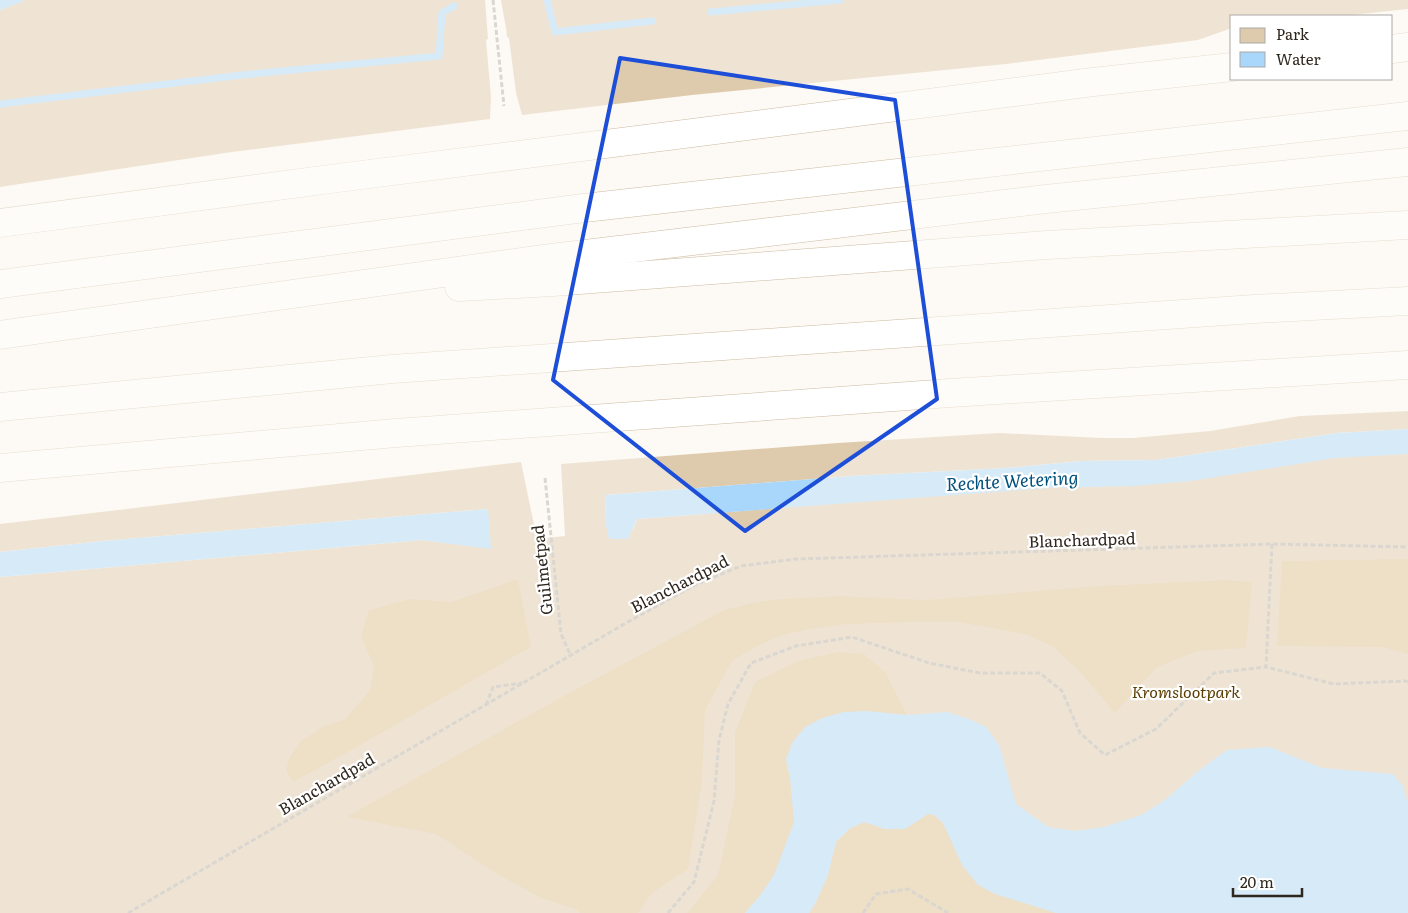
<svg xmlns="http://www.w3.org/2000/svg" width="1408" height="913" font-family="Literata,serif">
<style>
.green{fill:#decbae}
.forest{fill:#dbbe90}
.water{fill:#a9d7fb}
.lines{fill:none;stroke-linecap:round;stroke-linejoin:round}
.stream{stroke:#a9d7fb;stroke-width:7}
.highway-casing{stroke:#ccbba1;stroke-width:29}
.path{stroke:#b0aba4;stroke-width:3;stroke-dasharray:5 2.5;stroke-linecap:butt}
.highway{stroke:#fff;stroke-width:28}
.marked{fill:none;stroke:#1d4ed8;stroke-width:4;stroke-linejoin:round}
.labels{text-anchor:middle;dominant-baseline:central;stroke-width:4.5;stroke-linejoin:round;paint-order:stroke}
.street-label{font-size:16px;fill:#2e271d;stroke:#fff}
.park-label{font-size:16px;font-style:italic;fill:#5a3d01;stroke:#fff}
.water-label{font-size:18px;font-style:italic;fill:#00507c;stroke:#fff}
</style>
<rect width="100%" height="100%" fill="#fdf9f4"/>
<!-- green -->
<g class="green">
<polygon points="24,0 485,0 488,39 486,40 491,97 490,119 232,152 0,187 0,10"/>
<path d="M501 0H1408V9L1342 16H1232V28L1198 40 1006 64 692 95 522 115 516 93 509 38 507 37C506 25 503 13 501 0Z"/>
<polygon points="1408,411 1408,429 1337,433 1157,460 1081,461 1007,468 852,476 606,495 605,521 608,531 633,529 637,519 920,497 1408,443 1408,913 0,913 0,577 422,540 472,546 488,509 103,541 0,552 0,524 521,462 537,539 565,536 561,464 838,443 999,433 1101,438 1133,438 1210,431 1300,416"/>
</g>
<!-- forest -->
<g class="forest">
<polygon points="1408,559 1408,654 1382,647 1277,646 1282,561"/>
<path d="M518 579 531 647C451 692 373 739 293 782L286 771 289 758 300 742 322 727 345 719 370 690 374 667 361 636 369 610 410 599 451 602Z"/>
<polygon points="1227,580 1252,582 1246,648 1198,651 1157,667 1115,713 1080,672 1052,646 1025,634 958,622 914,622 848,624 809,629 783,635 757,646 732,661 705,710 702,782 688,869 651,894 638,913 580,913 575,909 541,898 494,872 436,834 346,817 558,699 724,610 756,602 781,599 839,596 926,600 1097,586"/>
<polygon points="838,652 864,654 885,672 907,715 867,711 786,759 790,778 795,822 774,875 759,897 745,913 687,913 718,875 735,795 735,732 755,682 798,661"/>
<path d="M928 814C940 816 944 825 949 835L1044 909 1056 913H809L815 904 828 875 836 842 849 829 864 822 885 829H905Z"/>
</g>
<!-- water -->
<g class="water">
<polygon points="0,0 24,0 24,1 0,10"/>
<polygon points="1408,429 1408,454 1335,458 1191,481 1133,486 1049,488 637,519 628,539 609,539 605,521 606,495 852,476 1007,468 1081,461 1157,460 1337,433"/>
<polygon points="488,509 491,549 422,540 0,577 0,552 103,541"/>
<polygon points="867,711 907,715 947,712 969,719 986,727 999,745 1016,804 1048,827 1075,831 1104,827 1141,815 1165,800 1198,771 1227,750 1270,747 1322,768 1393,774 1402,785 1408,803 1408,913 1056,913 995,894 978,885 962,865 943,823 935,815 928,814 905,829 885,829 864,822 849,829 836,842 828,875 815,904 809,913 745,913 759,897 774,875 794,822 790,778 786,759 792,743 805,727 822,718 844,712"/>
</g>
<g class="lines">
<!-- stream -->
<g class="stream">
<polyline points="547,0 555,32 652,21"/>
<polyline points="711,12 840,0"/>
<polyline points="0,104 242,75 439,56 442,13 454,6"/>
</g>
<defs>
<g id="highway">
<polyline points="1392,49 1408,47"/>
<polyline points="0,223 338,178 1093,82 1232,67"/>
<polyline points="0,284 584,208 1408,116"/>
<polyline points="459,287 553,282 1047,245 1408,225"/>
<polyline points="0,335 550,258 1046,199 1408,162"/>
<polyline points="0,407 392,369 1254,309 1408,301"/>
<polyline points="0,468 396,433 950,393 1408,365"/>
</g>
</defs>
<!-- highway casing -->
<use href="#highway" class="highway-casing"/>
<!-- path -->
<g class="path">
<polyline points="493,0 504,106"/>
<polyline points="545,478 561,634 571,656"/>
<polyline points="1272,544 1266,667 1334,684 1406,681 1408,683"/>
<polyline points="486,705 493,687 522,683"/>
<polyline points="128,913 626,623 695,585 741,566 796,559 1272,544 1408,547"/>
<polyline points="668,913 694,882 714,801 719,740 728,704 751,663 796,646 852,637 929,663 980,673 1040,673 1062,691 1080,733 1105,755 1156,729 1214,673 1266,667"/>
<polyline points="863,913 876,894 908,889 948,913"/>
</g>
<!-- highway -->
<use href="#highway" class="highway"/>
</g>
<!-- marked area -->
<path d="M0 0H1408V913H0ZM620 58 895 100 937 399 745 531 553 380Z" fill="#fdf9f4" fill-opacity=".55" fill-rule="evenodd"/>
<path class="marked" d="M620 58 895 100 937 399 745 531 553 380Z"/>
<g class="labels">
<!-- street labels -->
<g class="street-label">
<text transform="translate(1082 539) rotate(-2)">Blanchardpad</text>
<text transform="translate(541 570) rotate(-96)">Guilmetpad</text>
<text transform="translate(679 583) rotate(-27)">Blanchardpad</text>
<text transform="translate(326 783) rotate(-30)">Blanchardpad</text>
</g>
<!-- park labels -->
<g class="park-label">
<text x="1186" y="691">Kromslootpark</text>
</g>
<!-- water labels -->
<g class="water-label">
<text transform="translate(1012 480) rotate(-3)">Rechte Wetering</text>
</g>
</g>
<!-- legend -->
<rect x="1230" y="15" width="162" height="65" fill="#ffffff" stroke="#aba9a5"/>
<rect x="1240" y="28" width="25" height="15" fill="#decbae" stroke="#aba9a5"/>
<text x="1276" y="40" font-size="15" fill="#2e271d">Park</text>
<rect x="1240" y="52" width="25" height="15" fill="#a9d7fb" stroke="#aba9a5"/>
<text x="1276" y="65" font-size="15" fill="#2e271d">Water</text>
<!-- scale -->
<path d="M1233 888v8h69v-8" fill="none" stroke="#2e271d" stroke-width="2.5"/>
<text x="1240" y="888" font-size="15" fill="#2e271d" stroke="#ffffff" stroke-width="4" paint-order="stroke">20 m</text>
</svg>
